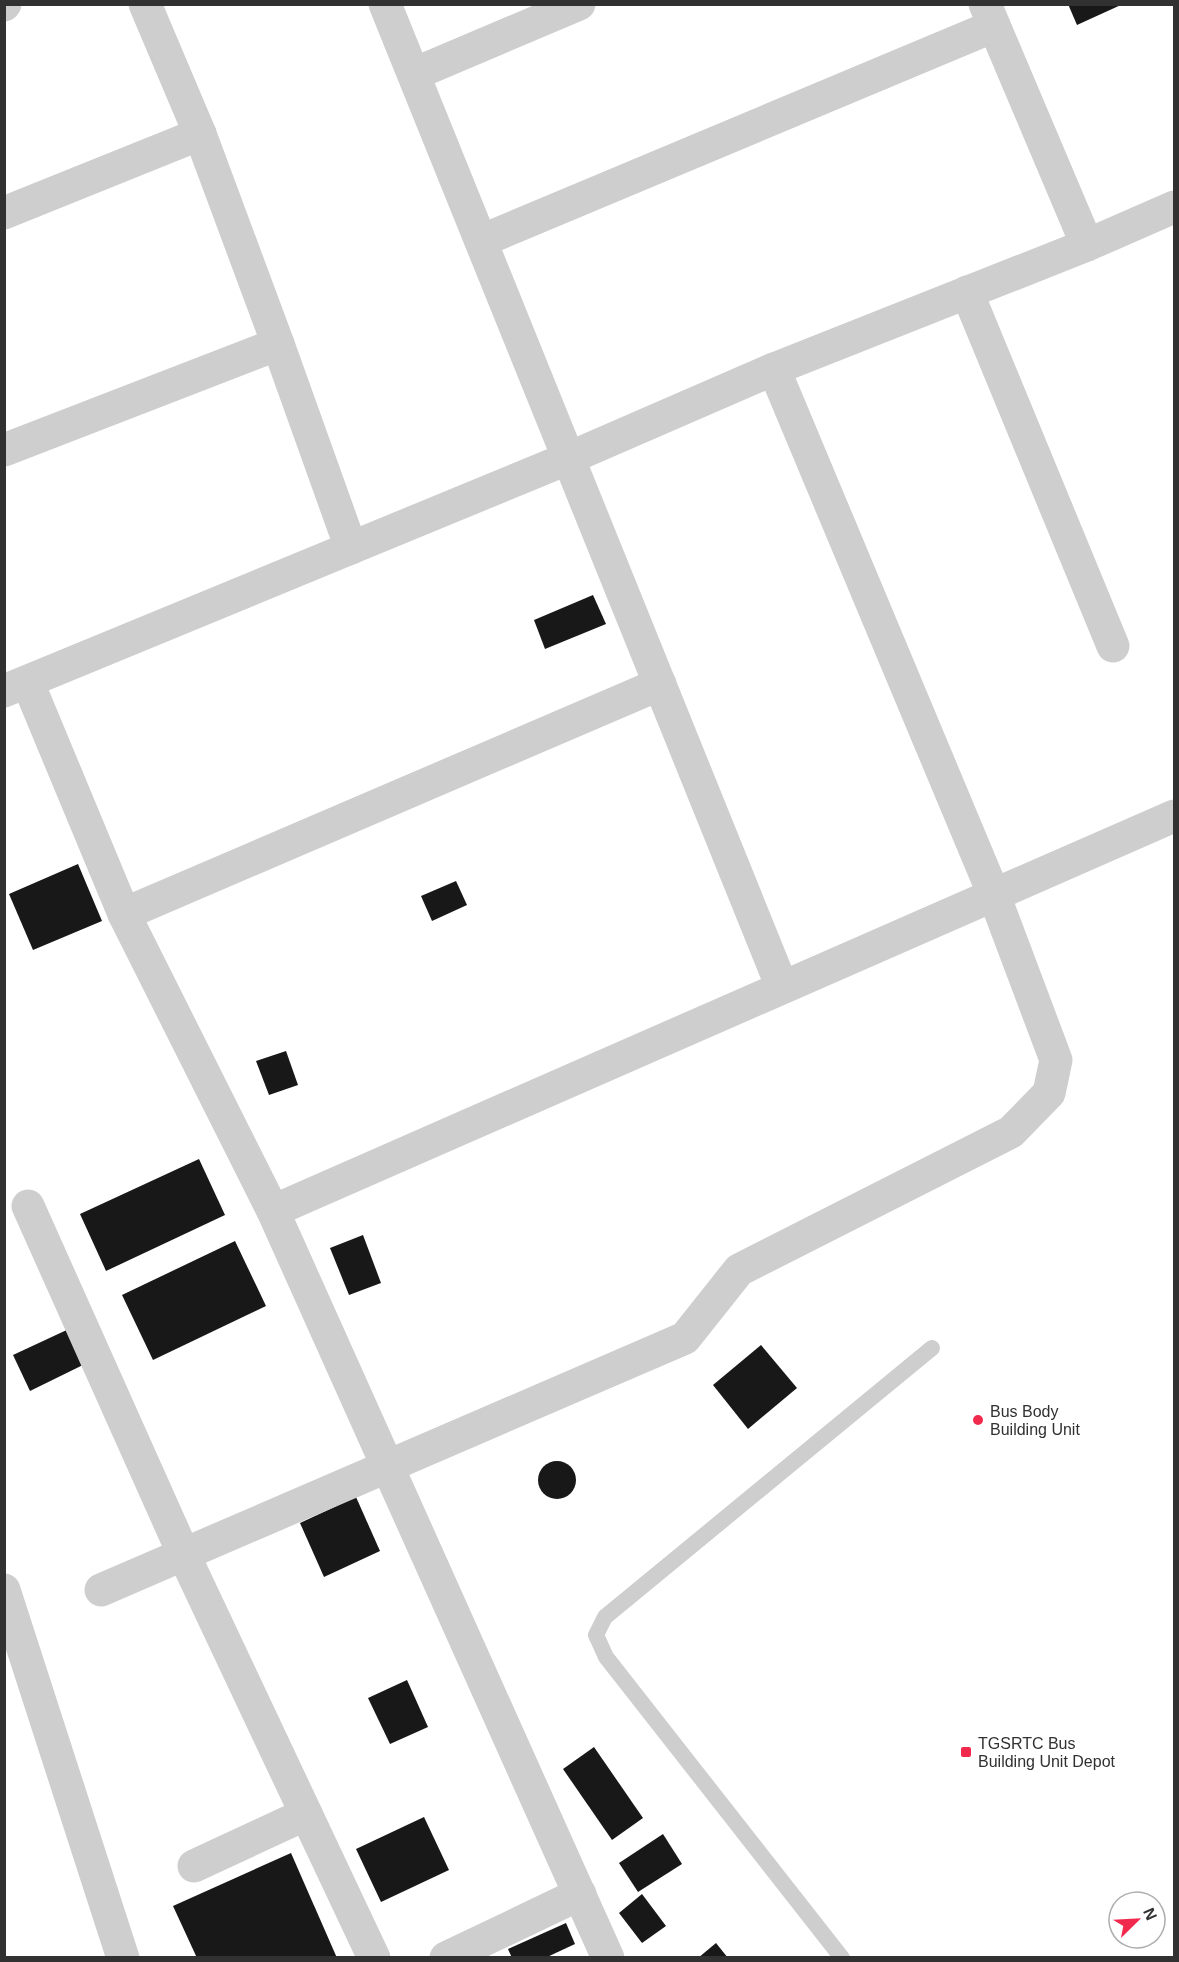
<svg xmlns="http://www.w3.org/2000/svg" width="1179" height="1962" font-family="Arial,sans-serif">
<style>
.building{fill:#181818}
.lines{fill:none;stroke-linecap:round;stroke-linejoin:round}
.lane{stroke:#cecece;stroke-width:16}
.street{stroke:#cecece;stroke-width:33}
.poi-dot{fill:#f1294d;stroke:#fff;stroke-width:2}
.labels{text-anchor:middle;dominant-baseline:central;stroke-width:6;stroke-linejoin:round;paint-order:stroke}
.poi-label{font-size:16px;fill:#313131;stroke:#fff;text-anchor:start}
</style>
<rect width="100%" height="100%" fill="#fff"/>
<!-- building -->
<g class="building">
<polygon points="1068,4 1123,4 1077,25"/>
<polygon points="593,595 606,624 545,649 534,620"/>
<polygon points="78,864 102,921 33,950 9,894"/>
<polygon points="456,881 467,905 432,921 421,896"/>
<polygon points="286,1051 298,1085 269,1095 256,1061"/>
<polygon points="199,1159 225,1215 106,1271 80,1214"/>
<polygon points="363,1235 381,1283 349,1295 330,1248"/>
<polygon points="235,1241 266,1306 153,1360 122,1295"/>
<polygon points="71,1328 87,1363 30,1391 13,1355"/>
<polygon points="761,1345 797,1388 748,1429 713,1385"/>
<circle cx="557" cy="1480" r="19"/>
<polygon points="356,1497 380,1551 324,1577 300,1523"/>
<polygon points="407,1680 428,1727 390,1744 368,1698"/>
<polygon points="594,1747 643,1818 612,1840 563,1769"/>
<polygon points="424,1817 449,1870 381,1902 356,1849"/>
<polygon points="663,1834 682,1864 638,1892 619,1863"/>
<polygon points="291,1853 337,1958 197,1958 173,1906"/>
<polygon points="642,1894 666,1926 642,1943 619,1913"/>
<polygon points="566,1923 575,1944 545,1958 512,1958 508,1949"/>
<polygon points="716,1943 728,1958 698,1958"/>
</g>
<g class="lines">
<!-- lane -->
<polyline class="lane" points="842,1958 606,1657 596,1635 605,1617 932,1348"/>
<!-- street -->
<g class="street">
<polyline points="145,4 200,134 278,344 351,548"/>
<polyline points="385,4 782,987"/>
<polyline points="985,4 1087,245"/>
<polyline points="4,5 5,4"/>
<polyline points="414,74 579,4"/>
<polyline points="4,213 200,134"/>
<polyline points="481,241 994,26"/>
<polyline points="967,292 1113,646"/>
<polyline points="4,450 278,344"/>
<polyline points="28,683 124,914 273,1211 608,1958"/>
<polyline points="4,691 569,458 774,369 1087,245 1174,207"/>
<polyline points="124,914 660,684"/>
<polyline points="28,1206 184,1555 374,1958"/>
<polyline points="273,1211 1174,816"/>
<polyline points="4,1590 123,1958"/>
<polyline points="101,1590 685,1338 739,1270 1011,1132 1049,1093 1056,1060 994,895 774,369"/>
<polyline points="194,1866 306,1814"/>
<polyline points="446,1958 580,1894"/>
</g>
</g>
<!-- markers -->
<g class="poi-dot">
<circle cx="978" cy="1420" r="6"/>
<rect x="960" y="1746" width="12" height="12" rx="3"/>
</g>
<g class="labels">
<!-- poi labels -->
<g class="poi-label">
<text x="990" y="1411">Bus Body<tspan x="990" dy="18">Building Unit</tspan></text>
<text x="978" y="1743">TGSRTC Bus<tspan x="978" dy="18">Building Unit Depot</tspan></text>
</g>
</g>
<!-- border -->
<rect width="1179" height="1962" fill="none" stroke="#313131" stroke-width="12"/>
<!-- north arrow -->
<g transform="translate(1137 1920) rotate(66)"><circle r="28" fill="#ffffff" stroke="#adadad" stroke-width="1.5"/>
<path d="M0-4.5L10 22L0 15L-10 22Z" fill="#f1294d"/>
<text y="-9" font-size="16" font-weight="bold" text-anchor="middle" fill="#313131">N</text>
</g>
</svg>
